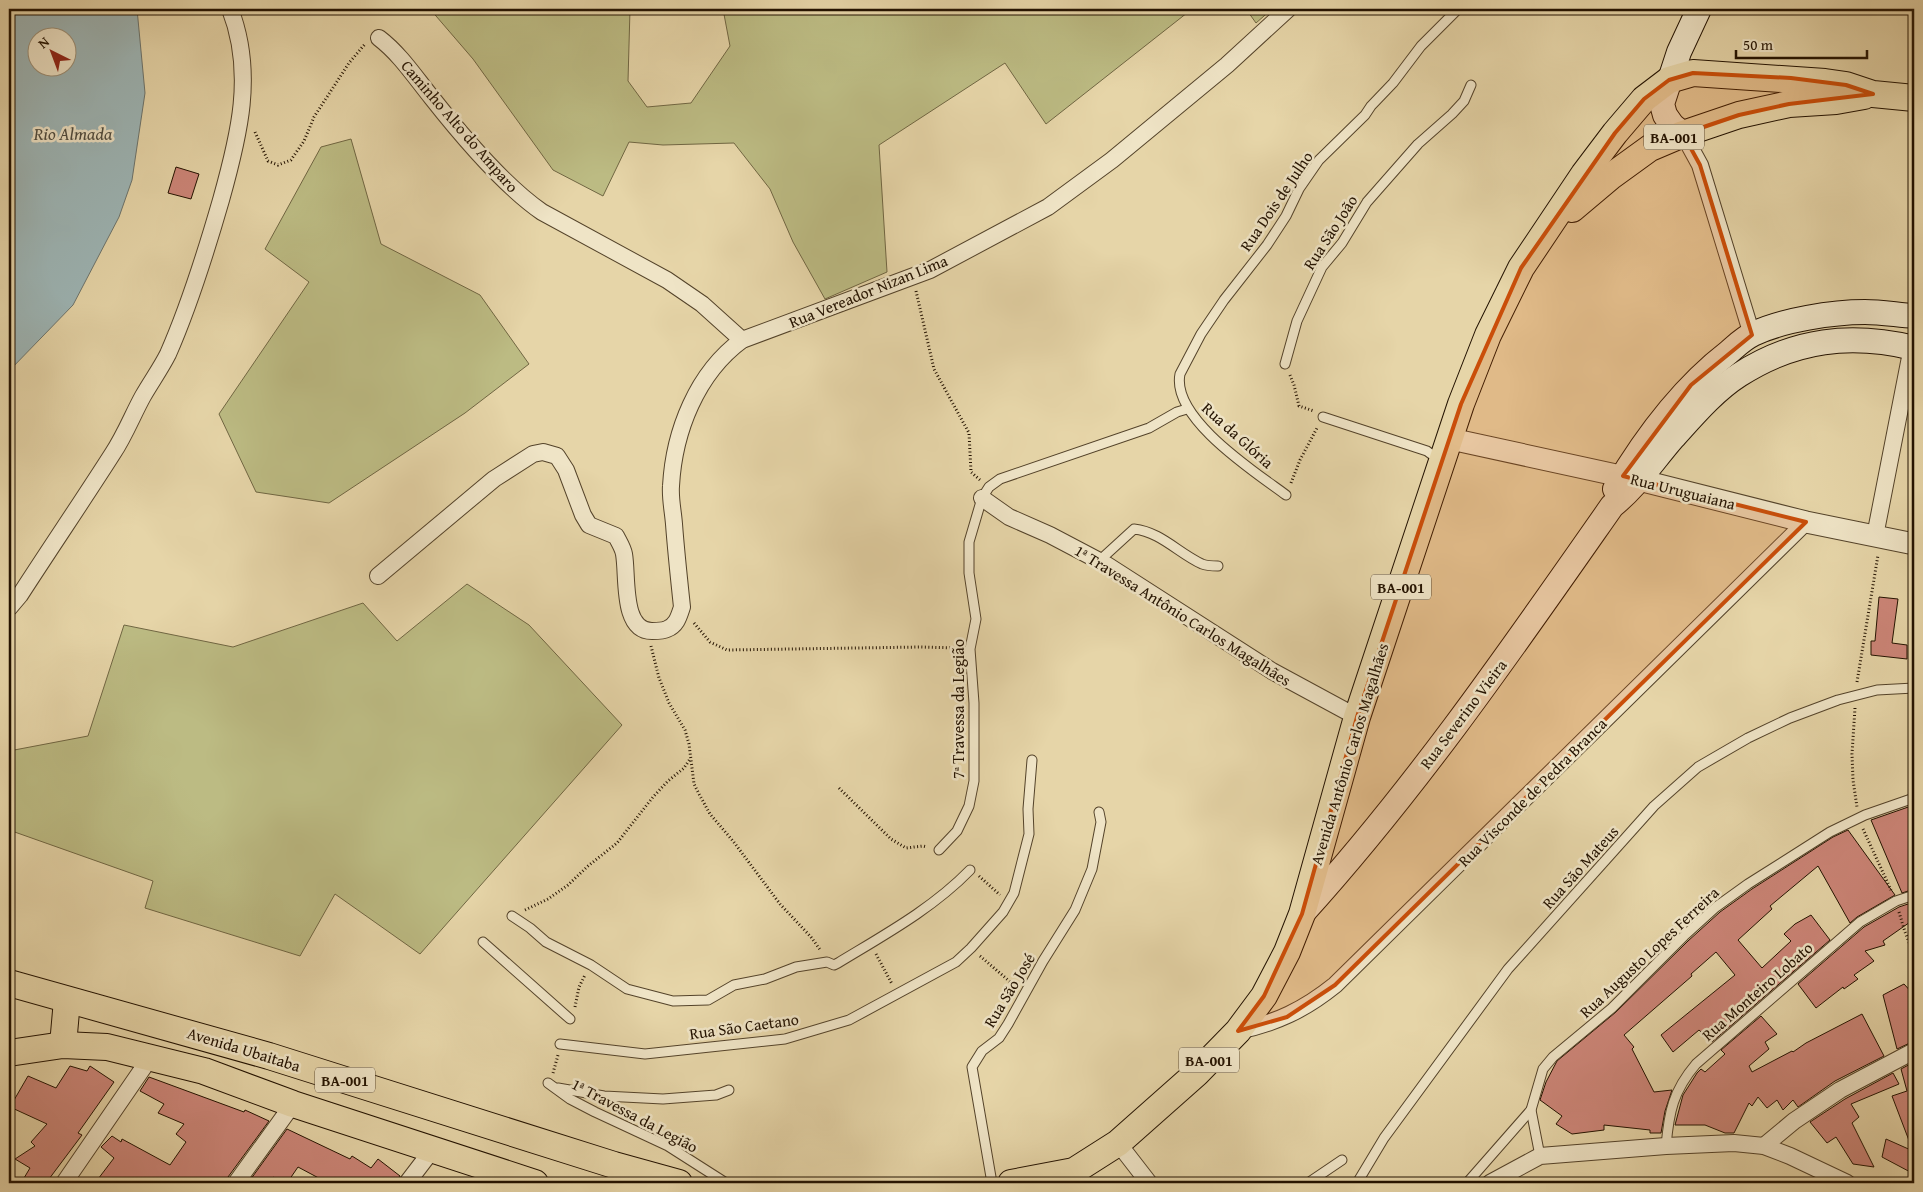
<svg xmlns="http://www.w3.org/2000/svg" width="1923" height="1192" font-family="'Gentium Book Plus',serif">
<style>
.green{fill:#bcbb83;stroke:#706642}
.water{fill:#9db5b5;stroke:#6c746d;fill-rule:evenodd}
.building{fill:#cd8679;stroke:#231200}
.lines{fill:none;stroke-linecap:round;stroke-linejoin:round}
.service-casing{stroke:#54432a;stroke-width:11}
.minor-casing{stroke:#54432a;stroke-width:18}
.tertiary-casing{stroke:#54432a;stroke-width:23}
.secondary-casing{stroke:#231200;stroke-width:26}
.primary-casing{stroke:#231200;stroke-width:28}
.path{stroke:#231200;stroke-width:3;stroke-dasharray:1 2.5;stroke-linecap:butt}
.service{stroke:#efe4c6;stroke-width:9}
.minor{stroke:#efe4c6;stroke-width:16}
.tertiary{stroke:#efe4c6;stroke-width:21}
.secondary{stroke:#efe4c6;stroke-width:24}
.primary{stroke:#e6d5a8;stroke-width:26}
.marked{fill:#ca4e0a;fill-opacity:0.2;stroke:#ca4e0a;stroke-width:4;stroke-linejoin:round}
.labels{text-anchor:middle;dominant-baseline:central;stroke-width:5;stroke-linejoin:round;paint-order:stroke}
.shield{fill:#efe4c6;stroke:#60513b;stroke-width:1}
.shield-label{font-size:15px;font-weight:bold;fill:#231200}
.street-label{font-size:16px;fill:#231200;stroke:#efe4c6}
.water-label{font-size:18px;font-style:italic;fill:#4e4b3f;stroke:#efe4c6}
</style>
<rect width="100%" height="100%" fill="#e6d5a8"/>
<filter id="stains"><feTurbulence type="fractalNoise" baseFrequency=".004" numOctaves="4"/><feColorMatrix values="0 0 0 0 .2 0 0 0 0 .09 0 0 0 0 .02 0 0 0 .5 -.17"/></filter>
<radialGradient id="worn" r=".72"><stop offset=".6" stop-color="#630" stop-opacity="0"/><stop offset="1" stop-color="#630" stop-opacity=".3"/></radialGradient>
<!-- green -->
<g class="green">
<polygon points="430,9 630,9 628,81 647,107 691,103 730,46 723,9 1192,9 1046,124 1005,63 879,145 887,272 825,299 793,242 770,189 734,143 663,145 629,142 603,196 553,170 473,59"/>
<polygon points="1246,9 1272,9 1256,23"/>
<polygon points="351,139 381,244 480,295 529,364 465,413 329,503 256,492 219,414 309,282 265,249 321,147"/>
<polygon points="467,584 529,625 622,725 420,954 335,894 300,956 145,908 153,881 9,830 9,751 88,736 124,625 233,647 363,603 397,641"/>
</g>
<!-- water -->
<path class="water" d="M9 9H137L145 93 132 180 119 217 73 305 9 371ZM38 38H68V68H38Z"/>
<!-- building -->
<g class="building">
<polygon points="176,167 199,174 191,199 168,193"/>
<polygon points="1879,597 1898,599 1892,643 1907,645 1907,659 1871,655 1871,641 1875,641"/>
<polygon points="1914,805 1914,889 1902,893 1871,820"/>
<polygon points="1848,830 1895,895 1857,917 1850,923 1818,866 1770,906 1772,909 1738,940 1762,968 1791,941 1784,934 1795,924 1811,915 1830,940 1712,1042 1699,1030 1673,1052 1661,1035 1735,975 1716,952 1691,974 1692,976 1624,1035 1634,1047 1632,1049 1654,1092 1672,1090 1665,1111 1661,1133 1650,1133 1650,1130 1604,1125 1604,1130 1572,1134 1556,1124 1562,1116 1540,1100 1546,1082 1557,1061 1616,1012 1688,941 1720,912 1752,889 1833,837"/>
<polygon points="1914,902 1914,922 1913,920 1883,941 1885,945 1865,951 1874,961 1854,975 1858,979 1844,989 1843,987 1816,1008 1798,984 1864,927 1899,907"/>
<polygon points="1904,984 1914,995 1914,1041 1897,1049 1883,995"/>
<polygon points="1862,1014 1884,1056 1835,1081 1798,1107 1793,1100 1783,1110 1777,1100 1767,1108 1758,1097 1752,1106 1749,1103 1734,1133 1725,1133 1705,1125 1675,1125 1683,1095 1697,1073 1701,1069 1705,1072 1725,1054 1721,1050 1761,1016 1777,1034 1765,1042 1769,1049 1749,1066 1752,1072 1792,1051 1793,1052 1806,1043"/>
<polygon points="1914,1062 1913,1152 1914,1174 1882,1157 1886,1139 1913,1151 1892,1096 1907,1091 1901,1069"/>
<polygon points="70,1066 87,1071 90,1066 114,1082 78,1133 82,1135 46,1183 21,1183 30,1168 15,1159 35,1146 31,1142 47,1124 10,1107 28,1076 56,1088"/>
<polygon points="1893,1073 1899,1084 1851,1104 1859,1117 1852,1123 1874,1167 1853,1164 1836,1137 1827,1143 1810,1122 1845,1099"/>
<polygon points="149,1077 244,1112 245,1110 269,1121 228,1177 226,1183 95,1183 114,1158 101,1147 112,1136 121,1142 122,1139 170,1165 186,1142 176,1134 184,1124 158,1113 164,1104 140,1091"/>
<polygon points="287,1129 350,1159 352,1156 371,1168 378,1159 400,1176 397,1183 328,1183 298,1167 287,1183 282,1183 273,1177 268,1183 248,1183"/>
</g>
<g class="lines">
<defs>
<g id="service">
<polyline points="1285,364 1297,321 1322,267 1342,243 1367,202 1418,144 1452,114 1464,101 1471,85"/>
<polyline points="1323,417 1427,451 1431,454"/>
<path d="M1286 495C1255 472 1171 418 1180 374L1201 334 1224 300 1267 245 1286 216 1299 189 1319 160 1365 115 1371 106 1393 83 1421 46 1458 9"/>
<path d="M1099 561 1134 529C1161 532 1178 553 1202 564 1207 566 1213 566 1218 566"/>
<polyline points="939,850 957,831 969,806 974,781 974,703 970,649 976,619 969,573 969,542 982,498 989,487 1000,479 1149,428 1177,412 1187,409"/>
<path d="M512 916 530 928 546 942 591 965 627 989 673 1001 708 1000 734 985 765 979 796 967 827 962 834 965 838 963C884 935 932 909 970 870"/>
<polyline points="483,942 570,1019"/>
<polyline points="560,1044 645,1054 785,1039 849,1020 956,962 971,948 1003,912 1014,893 1029,834 1028,809 1032,760"/>
<polyline points="548,1083 570,1099 595,1112 668,1146 726,1183"/>
<polyline points="558,1088 604,1096 663,1099 716,1095 729,1090"/>
<path d="M1666 1146C1669 1112 1673 1091 1696 1064L1860 922 1896 901 1914 895"/>
<polyline points="1540,1156 1531,1110 1543,1069 1553,1057 1612,1008 1684,936 1716,907 1748,884 1830,832 1865,815 1914,798"/>
<polyline points="992,1183 972,1067 982,1051 999,1038 1008,1024 1043,961 1075,910 1092,869 1101,822 1099,812"/>
<polyline points="1308,1183 1342,1160"/>
<polyline points="1357,1183 1384,1138 1508,969 1654,806 1698,767 1748,738 1790,718 1838,700 1877,690 1914,688"/>
<polyline points="1467,1183 1531,1110"/>
</g>
<g id="minor">
<path d="M379 38C400 54 415 77 432 98 462 136 503 185 542 212L667 280 702 304 742 340"/>
<polyline points="1683,134 1700,165 1752,335"/>
<polyline points="982,498 1009,517 1050,535 1107,565 1272,671 1357,717"/>
<polyline points="1875,536 1912,347"/>
<path d="M378 576 494 479 533 454 543 452 557 456 566 470 583 515 589 525 616 536C619 542 623 548 624 554 628 576 621 631 652 631 657 631 663 631 667 629 677 625 679 616 682 607 679 579 676 551 674 524 673 511 670 498 671 486 674 431 697 373 742 340L930 270 1048 207 1112 160 1227 65 1288 9"/>
<path d="M9 608 20 595C51 547 83 500 113 453 125 435 133 414 143 396 151 382 161 368 168 354 190 304 206 252 221 200 239 136 255 73 230 9"/>
<path d="M1238 1031C1276 1023 1304 1010 1335 985L1806 522"/>
<polyline points="1118,1143 1149,1183"/>
<polyline points="1764,1146 1794,1121 1840,1090 1914,1051"/>
<polyline points="64,1183 150,1058"/>
<polyline points="236,1183 293,1104"/>
<polyline points="407,1183 433,1149"/>
<polyline points="1490,1183 1540,1156 1666,1146 1734,1143 1764,1146 1790,1156 1847,1183"/>
</g>
<polyline id="tertiary" points="1451,439 1639,480 1806,522 1914,544"/>
<g id="secondary">
<polyline points="1683,134 1672,125 1665,115 1662,104 1679,52 1699,9"/>
<path d="M1615 489C1645 438 1681 389 1729 352 1736 346 1744 338 1753 334 1782 320 1833 312 1865 312 1881 312 1898 315 1914 316"/>
<path d="M1302 914C1417 787 1514 646 1612 506 1636 487 1653 461 1673 438 1693 416 1714 391 1739 375 1795 339 1851 333 1914 348"/>
</g>
<g id="primary">
<polyline points="1572,209 1610,177 1650,148 1683,134 1739,115 1789,104 1836,101 1864,96"/>
<polyline points="9,983 269,1056 614,1165 679,1183"/>
<polyline points="63,1045 67,1000"/>
<polyline points="9,1053 63,1045 107,1047 204,1071 293,1104 535,1183"/>
<polyline points="1011,1183 1074,1171 1118,1143 1197,1073 1238,1031 1264,996 1287,952 1302,914 1357,717 1461,404 1488,335 1521,268 1584,174 1615,133 1644,99 1669,80 1693,73 1825,82 1846,85 1873,94 1914,98"/>
</g>
</defs>
<!-- service casing -->
<use href="#service" class="service-casing"/>
<!-- minor casing -->
<use href="#minor" class="minor-casing"/>
<!-- tertiary casing -->
<use href="#tertiary" class="tertiary-casing"/>
<!-- secondary casing -->
<use href="#secondary" class="secondary-casing"/>
<!-- primary casing -->
<use href="#primary" class="primary-casing"/>
<!-- path -->
<g class="path">
<polyline points="255,132 268,161 278,165 291,160 304,141 314,117 349,63 365,44"/>
<polyline points="916,291 934,369 969,433 971,472 980,480"/>
<polyline points="1290,375 1294,385 1299,406 1314,411"/>
<polyline points="1291,483 1300,460 1317,428"/>
<polyline points="694,623 710,642 727,650 921,647 957,648"/>
<polyline points="651,646 659,678 669,703 685,730 689,744 694,784 699,794 710,814 733,841 780,904 811,937 821,951"/>
<polyline points="1857,682 1878,555"/>
<polyline points="1855,708 1852,754 1853,780 1857,807"/>
<polyline points="839,788 891,839 906,848 923,846 927,847"/>
<polyline points="1863,829 1891,890"/>
<polyline points="979,876 1000,895"/>
<polyline points="525,910 548,899 568,885 588,866 617,843 653,797 668,781 684,768 690,759"/>
<polyline points="1899,912 1905,932 1914,955"/>
<polyline points="876,954 892,984"/>
<polyline points="980,956 1015,986"/>
<polyline points="575,1007 579,987 585,975"/>
<polyline points="553,1073 558,1055"/>
</g>
<!-- service -->
<use href="#service" class="service"/>
<!-- minor -->
<use href="#minor" class="minor"/>
<!-- tertiary -->
<use href="#tertiary" class="tertiary"/>
<!-- secondary -->
<use href="#secondary" class="secondary"/>
<!-- primary -->
<use href="#primary" class="primary"/>
</g>
<!-- marked area -->
<path class="marked" d="M1693 73 1791 78 1846 85 1873 94 1789 104 1739 115 1683 134 1700 165 1752 335 1691 385 1623 476 1806 522 1335 985 1287 1017 1238 1031 1264 996 1302 914 1357 717 1461 404 1521 268 1615 133 1644 99 1669 80Z"/>
<g class="labels">
<!-- shield labels -->
<g class="shield">
<rect x="1644" y="124.5" width="60" height="25" rx="4"/>
<rect x="1371" y="574.5" width="60" height="25" rx="4"/>
<rect x="1179" y="1047.5" width="60" height="25" rx="4"/>
<rect x="315" y="1067.5" width="60" height="25" rx="4"/>
</g>
<g class="shield-label">
<text x="1674" y="137">BA-001</text>
<text x="1401" y="587">BA-001</text>
<text x="1209" y="1060">BA-001</text>
<text x="345" y="1080">BA-001</text>
</g>
<!-- street labels -->
<g class="street-label">
<text transform="translate(460 126) rotate(49)">Caminho Alto do Amparo</text>
<text transform="translate(1276 201) rotate(-56)">Rua Dois de Julho</text>
<text transform="translate(1330 232) rotate(-57)">Rua São João</text>
<text transform="translate(868 291) rotate(-22)">Rua Vereador Nizan Lima</text>
<text transform="translate(1238 435) rotate(42)">Rua da Glória</text>
<text transform="translate(1683 491) rotate(14)">Rua Uruguaiana</text>
<text transform="translate(1183 615) rotate(32)">1ª Travessa Antônio Carlos Magalhães</text>
<text transform="translate(958 709) rotate(-90)">7ª Travessa da Legião</text>
<text transform="translate(1463 714) rotate(-53)">Rua Severino Vieira</text>
<text transform="translate(1349 754) rotate(-73)">Avenida Antônio Carlos Magalhães</text>
<text transform="translate(1532 792) rotate(-45)">Rua Visconde de Pedra Branca</text>
<text transform="translate(1580 867) rotate(-48)">Rua São Mateus</text>
<text transform="translate(1649 952) rotate(-43)">Rua Augusto Lopes Ferreira</text>
<text transform="translate(1009 990) rotate(-59)">Rua São José</text>
<text transform="translate(1757 991) rotate(-41)">Rua Monteiro Lobato</text>
<text transform="translate(744 1026) rotate(-8)">Rua São Caetano</text>
<text transform="translate(244 1049) rotate(17)">Avenida Ubaitaba</text>
<text transform="translate(635 1115) rotate(28)">1ª Travessa da Legião</text>
</g>
<!-- water labels -->
<g class="water-label">
<text x="73" y="133">Rio Almada</text>
</g>
</g>
<!-- margin -->
<rect width="1923" height="1192" fill="none" stroke="#e6d5a8" stroke-width="30"/>
<rect x="10" y="10" width="1903" height="1172" fill="none" stroke="#231200" stroke-width="2.5"/>
<rect x="15" y="15" width="1893" height="1162" fill="none" stroke="#231200"/>
<!-- north arrow -->
<g transform="translate(52 52) rotate(318)"><circle r="24" fill="#efe4c6" stroke="#9d9077"/>
<path d="M0-4L9 19L0 12L-9 19Z" fill="#8f2418"/>
<text y="-8" font-size="14" font-weight="bold" text-anchor="middle" fill="#231200">N</text>
</g>
<!-- scale -->
<path d="M1736 50v8h131v-8" fill="none" stroke="#231200" stroke-width="2.5"/>
<text x="1743" y="50" font-size="15" fill="#231200" stroke="#efe4c6" stroke-width="4" paint-order="stroke">50 m</text>
<rect width="100%" height="100%" filter="url(#stains)"/>
<rect width="100%" height="100%" fill="url(#worn)"/>
</svg>
